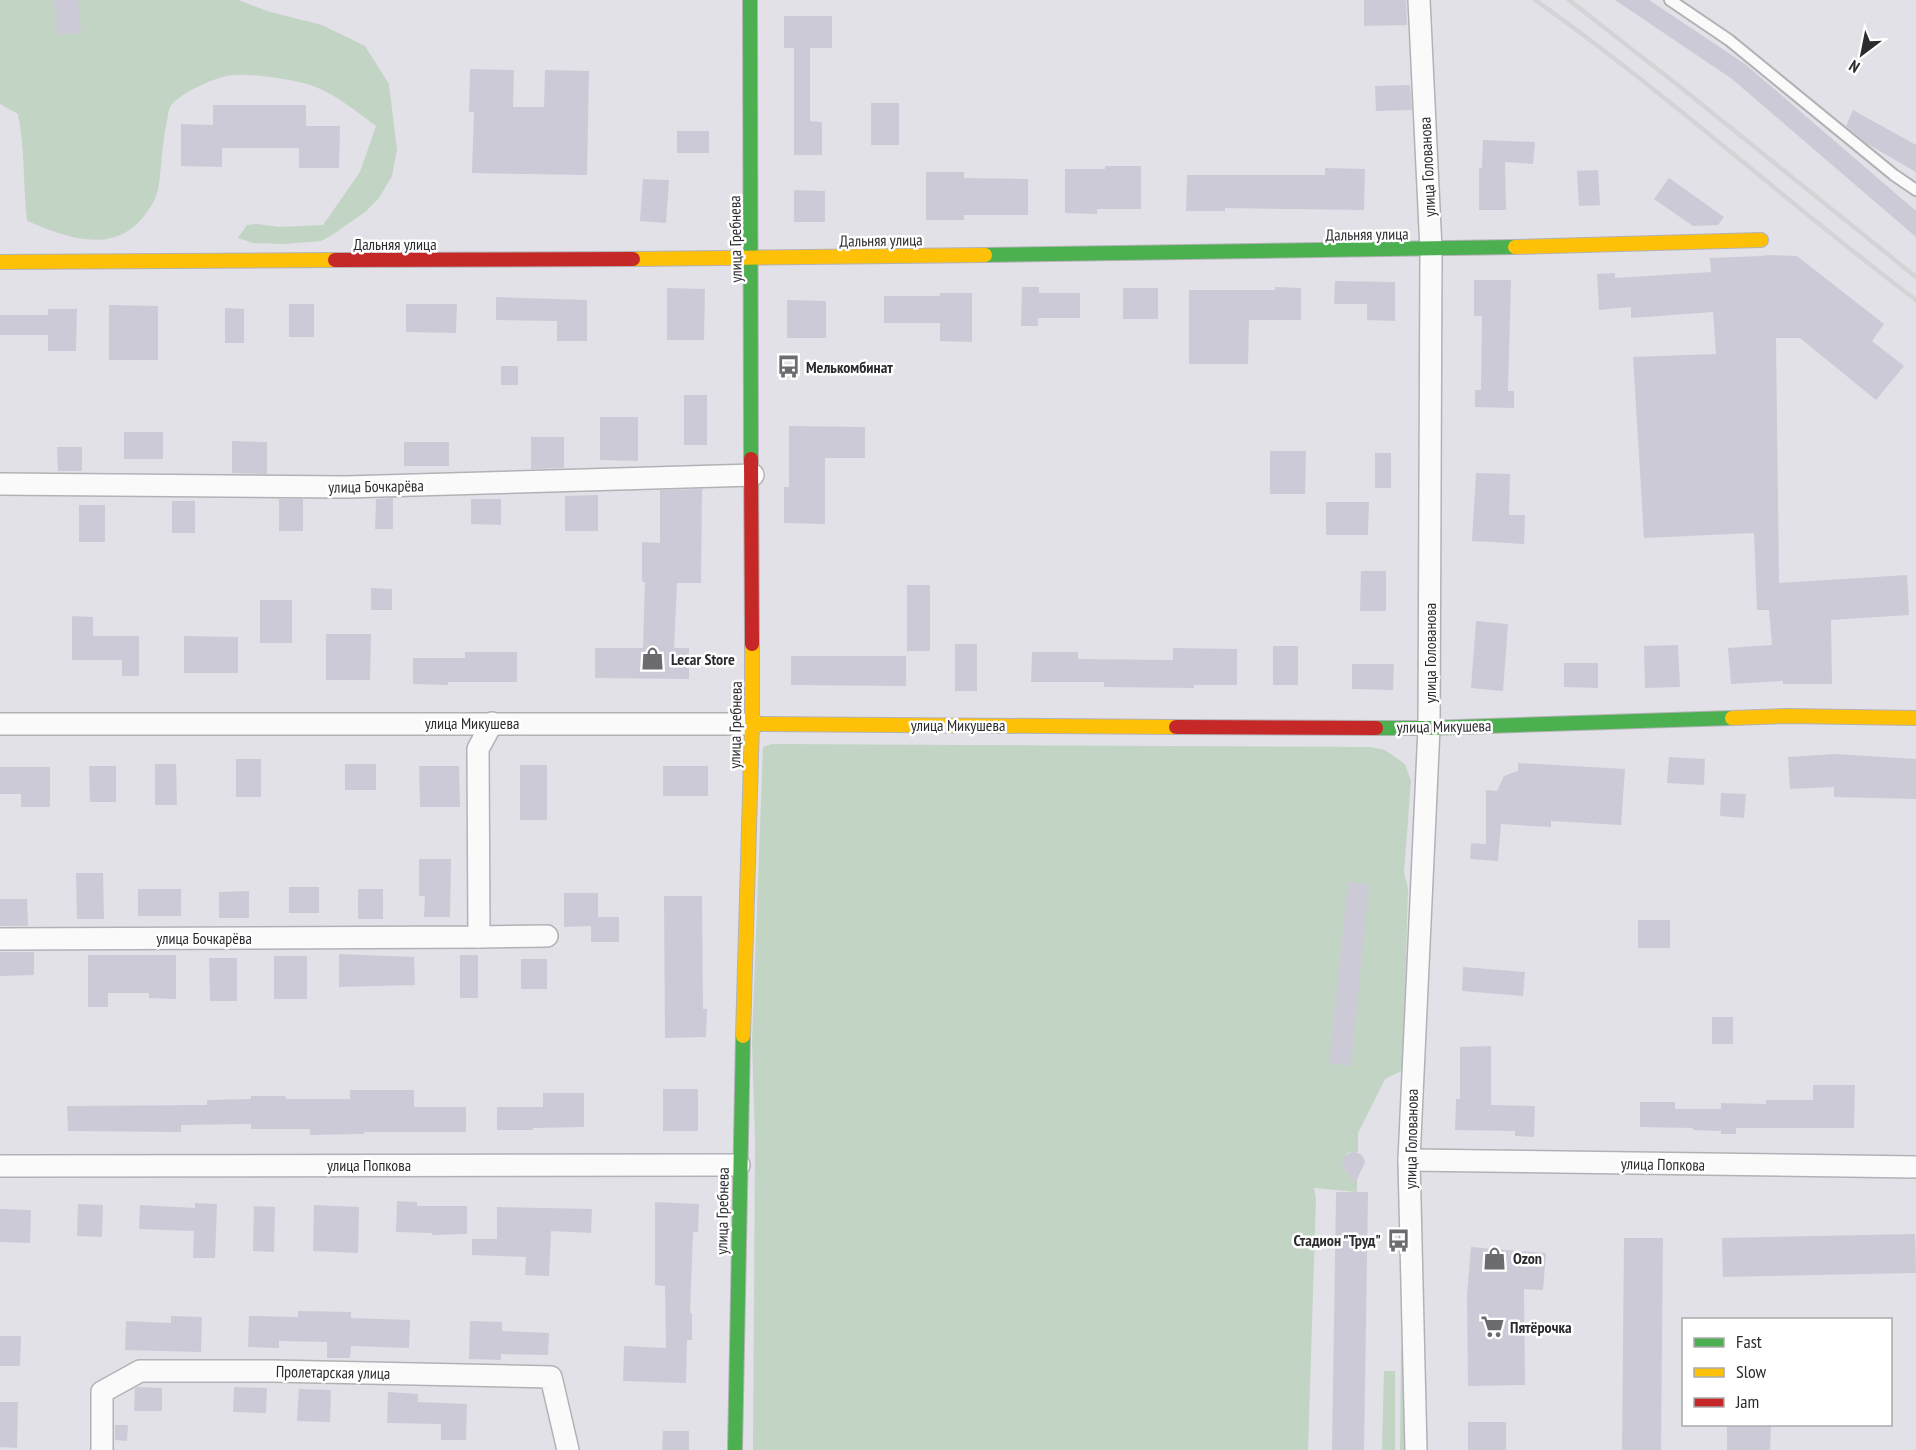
<svg xmlns="http://www.w3.org/2000/svg" width="1916" height="1450" font-family="'PT Sans Narrow',sans-serif">
<style>
.green{fill:#c2d4c4}
.building{fill:#cccad6}
.lines{fill:none;stroke-linecap:round;stroke-linejoin:round}
.lane-casing{stroke:#b2b2b6;stroke-width:14}
.street-casing{stroke:#b2b2b6;stroke-width:24}
.fast-casing{stroke:#b2b2b6;stroke-width:16}
.slow-casing{stroke:#b2b2b6;stroke-width:16}
.jam-casing{stroke:#b2b2b6;stroke-width:16}
.lane{stroke:#fbfafb;stroke-width:10}
.street{stroke:#fbfafb;stroke-width:21}
.fast{stroke:#4caf50;stroke-width:14}
.slow{stroke:#ffc107;stroke-width:14}
.jam{stroke:#c62828;stroke-width:14}
.rail{stroke:#d4d3d5;stroke-width:4.5}
.labels{text-anchor:middle;dominant-baseline:central;stroke-width:5;stroke-linejoin:round;paint-order:stroke}
.street-label{font-size:16px;fill:#2c2b2f;stroke:#fff}
.poi-label{font-size:16px;font-weight:bold;fill:#2c2b2f;stroke:#fff;text-anchor:start}
</style>
<rect width="100%" height="100%" fill="#e2e1e7"/>
<!-- green -->
<g class="green">
<path d="M0 0H238L270 12 322 25 365 46 389 84 397 150 392 176 379 198 365 212 332 235 321 241 284 244 253 243 238 238 247 225 257 224 280 227 323 225 360 172 376 126C357 112 333 92 310 85 296 80 249 73 234 75 217 76 179 93 170 107 168 111 168 117 167 121 162 143 162 161 159 184 157 197 152 206 144 216 113 256 66 237 27 221 23 185 25 149 18 114L0 104Z"/>
<path d="M772 744 1370 747 1385 750 1405 764 1411 781 1404 872 1408 888 1403 1061 1408 1068 1385 1079 1358 1133V1152H1349C1337 1162 1343 1174 1357 1174V1192L1314 1188 1316 1199 1308 1450H753L755 1140 752 1041 763 747Z"/>
<polygon points="1401,1350 1412,1350 1413,1450 1400,1450"/>
<polygon points="1384,1371 1395,1371 1395,1450 1382,1450"/>
</g>
<!-- building -->
<g class="building">
<polygon points="54,0 78,0 81,33 57,35"/>
<polygon points="1364,0 1406,0 1407,25 1364,26"/>
<polygon points="1615,0 1649,0 1745,64 1916,211 1916,237 1732,79"/>
<polygon points="784,16 832,16 832,48 810,48 810,121 822,122 822,155 794,155 794,48 784,48"/>
<polygon points="470,69 514,70 513,107 544,107 545,70 589,71 587,175 472,173 474,112 469,112"/>
<polygon points="1410,85 1412,110 1376,111 1375,86"/>
<rect x="871" y="103" width="28" height="42"/>
<polygon points="213,105 306,105 306,126 340,126 339,168 299,168 299,148 222,148 222,167 181,166 181,124 213,125"/>
<polygon points="1853,110 1916,145 1916,172 1866,143 1846,126"/>
<rect x="677" y="131" width="32" height="22"/>
<polygon points="1483,140 1535,142 1533,164 1505,162 1506,210 1479,210 1479,168 1482,168"/>
<polygon points="1105,166 1141,166 1141,209 1097,209 1097,214 1065,213 1065,169 1105,169"/>
<polygon points="1325,168 1365,169 1364,210 1225,208 1225,211 1186,211 1187,175 1325,175"/>
<polygon points="1598,170 1600,205 1579,206 1577,171"/>
<polygon points="926,172 964,172 964,178 1028,179 1028,215 964,215 964,220 926,220"/>
<polygon points="1669,178 1724,217 1718,225 1693,226 1654,199"/>
<polygon points="643,179 669,180 666,223 640,221"/>
<polygon points="794,190 825,191 825,222 794,222"/>
<polygon points="1768,255 1797,256 1884,324 1872,341 1904,366 1876,400 1800,338 1776,338 1779,583 1907,575 1909,615 1831,620 1832,684 1783,684 1783,681 1731,684 1728,648 1772,645 1769,610 1757,610 1754,533 1644,538 1633,357 1716,354 1713,312 1631,318 1631,307 1599,310 1597,274 1615,273 1615,278 1711,272 1710,258 1761,256"/>
<polygon points="1474,280 1511,280 1508,391 1514,391 1514,408 1475,407 1475,390 1481,390 1482,316 1474,316"/>
<polygon points="1335,281 1395,282 1395,321 1367,320 1367,304 1334,304"/>
<polygon points="1022,287 1039,287 1039,293 1080,293 1080,318 1038,318 1038,326 1021,326"/>
<polygon points="1275,287 1301,288 1301,320 1249,320 1248,364 1189,364 1189,290 1275,290"/>
<polygon points="667,288 705,289 704,340 667,340"/>
<rect x="1123" y="288" width="35" height="31"/>
<polygon points="940,293 972,293 972,342 940,341 940,323 884,323 884,296 940,296"/>
<polygon points="496,297 587,300 587,341 557,341 557,321 496,320"/>
<polygon points="787,300 826,301 826,338 787,338"/>
<rect x="289" y="304" width="25" height="33"/>
<polygon points="406,304 457,304 456,333 406,332"/>
<polygon points="109,305 158,306 158,360 109,360"/>
<polygon points="225,308 244,309 244,343 225,343"/>
<polygon points="48,309 77,309 76,351 48,351 48,335 0,335 0,315 48,315"/>
<rect x="501" y="366" width="17" height="19"/>
<rect x="684" y="395" width="23" height="50"/>
<polygon points="600,417 638,417 638,461 600,460"/>
<polygon points="789,426 865,427 865,458 825,458 825,524 784,523 784,487 789,487"/>
<rect x="124" y="432" width="39" height="27"/>
<polygon points="531,437 564,437 564,468 531,469"/>
<polygon points="232,441 267,442 267,474 232,473"/>
<rect x="404" y="442" width="45" height="24"/>
<polygon points="57,447 82,447 82,471 58,471"/>
<polygon points="1270,451 1306,451 1305,494 1270,494"/>
<rect x="1375" y="453" width="16" height="35"/>
<polygon points="1476,473 1510,474 1509,515 1525,515 1524,544 1472,541"/>
<polygon points="702,489 701,583 677,583 674,648 689,648 689,679 595,678 595,648 643,648 645,582 642,582 642,542 660,543 660,490"/>
<polygon points="598,495 598,531 565,531 565,496"/>
<polygon points="393,498 393,529 375,529 376,499"/>
<rect x="279" y="499" width="24" height="32"/>
<polygon points="471,499 501,499 501,525 471,524"/>
<rect x="172" y="501" width="23" height="32"/>
<polygon points="1326,502 1369,502 1368,535 1326,535"/>
<rect x="79" y="505" width="26" height="37"/>
<polygon points="1361,571 1386,571 1386,611 1360,611"/>
<rect x="907" y="585" width="23" height="66"/>
<polygon points="371,588 392,589 392,610 371,610"/>
<rect x="260" y="600" width="32" height="43"/>
<polygon points="72,616 93,617 93,636 139,636 139,676 122,676 122,660 72,660"/>
<polygon points="1476,621 1508,624 1503,691 1471,688"/>
<polygon points="326,634 371,634 370,680 326,680"/>
<polygon points="184,636 238,637 238,673 184,673"/>
<rect x="955" y="644" width="22" height="47"/>
<polygon points="1678,645 1680,687 1645,688 1644,646"/>
<rect x="1273" y="646" width="25" height="39"/>
<polygon points="1173,648 1237,649 1237,685 1194,685 1194,688 1104,687 1104,682 1031,682 1032,652 1078,652 1078,659 1173,660"/>
<polygon points="465,652 517,652 517,682 448,682 448,685 413,684 413,658 465,658"/>
<polygon points="791,656 906,656 906,686 791,685"/>
<polygon points="1564,663 1598,663 1598,688 1564,687"/>
<polygon points="1352,664 1394,664 1393,690 1352,689"/>
<polygon points="1834,754 1916,759 1916,799 1834,797 1834,787 1790,789 1788,757"/>
<polygon points="1669,757 1705,759 1704,785 1667,783"/>
<rect x="236" y="759" width="25" height="38"/>
<polygon points="1518,763 1625,769 1621,825 1551,821 1551,827 1501,824 1498,861 1470,859 1471,843 1486,844 1486,790 1497,791 1504,776 1518,771"/>
<polygon points="155,764 176,764 177,805 155,805"/>
<rect x="345" y="764" width="31" height="26"/>
<rect x="520" y="765" width="27" height="55"/>
<polygon points="89,766 116,766 116,802 90,802"/>
<polygon points="419,766 459,766 460,807 420,807"/>
<rect x="663" y="766" width="45" height="30"/>
<polygon points="0,767 50,767 50,807 21,807 21,794 0,794"/>
<polygon points="1721,793 1746,794 1744,818 1720,816"/>
<polygon points="419,859 451,859 450,917 424,917 425,896 419,896"/>
<polygon points="76,873 103,873 104,919 77,919"/>
<polygon points="1348,882 1369,884 1351,1066 1329,1063"/>
<rect x="289" y="887" width="30" height="26"/>
<rect x="138" y="889" width="43" height="27"/>
<rect x="358" y="889" width="25" height="30"/>
<polygon points="249,891 249,918 219,918 219,892"/>
<polygon points="564,893 598,893 598,917 619,917 619,942 591,942 591,926 564,927"/>
<polygon points="664,896 702,896 703,1009 707,1009 706,1037 665,1038"/>
<polygon points="0,899 27,899 28,926 0,926"/>
<rect x="1638" y="920" width="32" height="28"/>
<polygon points="0,952 34,952 34,975 0,976"/>
<polygon points="339,954 414,957 415,985 339,987"/>
<polygon points="88,955 176,955 176,999 149,998 149,993 108,993 108,1007 88,1007"/>
<rect x="460" y="955" width="18" height="43"/>
<rect x="274" y="956" width="33" height="43"/>
<polygon points="209,958 237,958 237,1001 210,1001"/>
<rect x="521" y="959" width="26" height="30"/>
<polygon points="1463,967 1525,972 1523,996 1462,991"/>
<rect x="1712" y="1017" width="21" height="27"/>
<polygon points="1491,1046 1491,1105 1535,1106 1534,1137 1515,1136 1515,1131 1455,1130 1456,1099 1460,1099 1460,1047"/>
<polygon points="1813,1085 1855,1085 1854,1128 1736,1128 1736,1134 1721,1134 1721,1131 1693,1130 1693,1128 1640,1127 1640,1102 1675,1102 1675,1109 1721,1109 1721,1103 1766,1104 1766,1100 1813,1100"/>
<rect x="663" y="1089" width="35" height="42"/>
<polygon points="350,1090 414,1090 414,1107 466,1107 466,1132 364,1132 364,1134 310,1135 310,1129 251,1129 251,1124 181,1125 181,1132 68,1131 67,1106 207,1105 207,1100 251,1099 251,1096 285,1096 286,1099 350,1099"/>
<polygon points="543,1093 584,1093 584,1127 533,1128 533,1130 497,1130 497,1107 543,1107"/>
<polygon points="1353,1151 1362,1155 1365,1162 1355,1184 1342,1165 1344,1156"/>
<polygon points="1336,1192 1368,1192 1364,1450 1332,1450"/>
<polygon points="397,1201 417,1202 417,1206 467,1206 467,1234 432,1235 432,1233 396,1232"/>
<polygon points="655,1202 699,1204 698,1232 693,1232 690,1313 692,1313 692,1340 687,1340 686,1383 623,1381 624,1346 666,1348 665,1286 655,1285"/>
<polygon points="195,1203 217,1204 215,1258 193,1258 194,1231 139,1229 140,1205 195,1208"/>
<polygon points="78,1204 103,1205 102,1237 77,1236"/>
<polygon points="314,1205 359,1207 358,1253 313,1251"/>
<polygon points="254,1206 275,1207 274,1252 253,1251"/>
<polygon points="497,1207 592,1209 591,1233 551,1231 549,1276 525,1275 526,1257 472,1255 472,1239 497,1239"/>
<polygon points="0,1209 31,1210 30,1243 0,1242"/>
<polygon points="1915,1234 1916,1273 1723,1277 1722,1238"/>
<polygon points="1624,1238 1663,1238 1661,1450 1622,1450"/>
<polygon points="1471,1247 1546,1253 1543,1290 1524,1289 1525,1385 1468,1386 1467,1295"/>
<polygon points="298,1311 351,1312 351,1318 410,1320 409,1348 351,1346 350,1358 327,1358 327,1342 279,1341 279,1348 248,1347 249,1316 298,1317"/>
<polygon points="171,1316 202,1317 201,1352 125,1350 126,1321 171,1323"/>
<polygon points="470,1321 502,1322 502,1331 549,1333 548,1355 501,1354 501,1360 469,1359"/>
<polygon points="0,1336 21,1336 20,1366 0,1366"/>
<polygon points="138,1387 162,1388 162,1411 134,1411 135,1388"/>
<polygon points="234,1387 267,1388 266,1413 233,1412"/>
<polygon points="299,1389 331,1390 330,1422 297,1421"/>
<polygon points="388,1392 418,1394 418,1402 467,1404 466,1440 441,1440 441,1424 387,1423"/>
<polygon points="0,1402 18,1402 17,1448 0,1447"/>
<rect x="1468" y="1422" width="38" height="28"/>
<polygon points="115,1425 128,1425 127,1441 115,1440"/>
<polygon points="1727,1425 1771,1425 1770,1450 1727,1450"/>
<polygon points="663,1431 689,1431 689,1450 662,1450"/>
</g>
<g class="lines">
<defs>
<polyline id="lane" points="1670,0 1729,40 1894,175 1916,190"/>
<g id="street">
<polyline points="0,484 346,487 753,475"/>
<polyline points="0,724 752,724"/>
<polyline points="479,937 547,936"/>
<polyline points="0,939 479,937 478,749 492,723"/>
<polyline points="1409,1160 1916,1167"/>
<polyline points="0,1166 739,1165"/>
<polyline points="102,1450 102,1392 140,1371 273,1371 551,1377 568,1450"/>
<polyline points="1416,1450 1409,1160 1429,728 1431,250 1419,0"/>
</g>
<g id="fast">
<polyline points="750,0 751,459"/>
<polyline points="985,255 1515,247"/>
<polyline points="1376,728 1429,728 1732,718"/>
<polyline points="735,1450 743,1036"/>
</g>
<g id="slow">
<polyline points="1515,247 1761,240"/>
<polyline points="633,259 985,255"/>
<polyline points="0,262 335,260"/>
<polyline points="1732,718 1787,716 1916,718"/>
<polyline points="752,724 1176,727"/>
<polyline points="743,1036 752,724 752,644"/>
</g>
<g id="jam">
<polyline points="335,260 633,259"/>
<polyline points="751,459 752,644"/>
<polyline points="1176,727 1376,728"/>
</g>
</defs>
<!-- lane casing -->
<use href="#lane" class="lane-casing"/>
<!-- street casing -->
<use href="#street" class="street-casing"/>
<!-- fast casing -->
<use href="#fast" class="fast-casing"/>
<!-- slow casing -->
<use href="#slow" class="slow-casing"/>
<!-- jam casing -->
<use href="#jam" class="jam-casing"/>
<!-- lane -->
<use href="#lane" class="lane"/>
<!-- street -->
<use href="#street" class="street"/>
<!-- fast -->
<use href="#fast" class="fast"/>
<!-- slow -->
<use href="#slow" class="slow"/>
<!-- jam -->
<use href="#jam" class="jam"/>
<!-- rail -->
<g class="rail">
<path d="M1535 0C1667 93 1787 203 1916 300"/>
<polyline points="1569,0 1679,86 1916,277"/>
</g>
</g>
<!-- icons -->
<defs>
<symbol id="bus-bare" viewBox="-9 -9 18 18"><path d="M-5-6H5V4H4V6H2V4H-2V6H-4V4H-5ZM-3.5-4V0h7V-4ZM-3.5 1.2v1.5H-2V1.2ZM2 1.2v1.5H3.5V1.2Z" fill="#6c6b6f" stroke="#fff" stroke-width="2.5" paint-order="stroke"/></symbol>
<symbol id="shop-bare" viewBox="-9 -9 18 18"><path d="M-5-2.5h2.3a2.7 3.5 0 0 1 5.4 0H5L5.5 6h-11ZM-1.5-2.5h3a1.5 2.3 0 0 0-3 0Z" fill="#6c6b6f" stroke="#fff" stroke-width="2.5" paint-order="stroke"/></symbol>
<symbol id="supermarket-bare" viewBox="-9 -9 18 18"><path d="M-6-5.5h2.5l.6 2H6L4.5 2H-2.5L-4.4-4H-6ZM-1.5 3.2a1.3 1.3 0 1 0 .1 0ZM3 3.2a1.3 1.3 0 1 0 .1 0Z" fill="#6c6b6f" stroke="#fff" stroke-width="2.5" paint-order="stroke"/></symbol>
</defs>
<g fill-rule="evenodd">
<use href="#bus-bare" x="772" y="350" width="33" height="33"/>
<use href="#shop-bare" x="636" y="642" width="33" height="33"/>
<use href="#bus-bare" x="1382" y="1224" width="33" height="33"/>
<use href="#shop-bare" x="1478" y="1242" width="33" height="33"/>
<use href="#supermarket-bare" x="1476" y="1310" width="33" height="33"/>
</g>
<g class="labels">
<!-- street labels -->
<g class="street-label">
<text transform="translate(1427 167) rotate(-93)">улица Голованова</text>
<text transform="translate(1367 234) rotate(-1)">Дальняя улица</text>
<text transform="translate(735 239) rotate(-91)">улица Гребнева</text>
<text transform="translate(881 240) rotate(-1)">Дальняя улица</text>
<text x="395" y="244">Дальняя улица</text>
<text transform="translate(376 486) rotate(-1)">улица Бочкарёва</text>
<text transform="translate(1430 653) rotate(-90)">улица Голованова</text>
<text x="472" y="723">улица Микушева</text>
<text transform="translate(735 725) rotate(-89)">улица Гребнева</text>
<text x="958" y="725">улица Микушева</text>
<text transform="translate(1444 726) rotate(-1)">улица Микушева</text>
<text x="204" y="938">улица Бочкарёва</text>
<text transform="translate(1411 1139) rotate(-89)">улица Голованова</text>
<text transform="translate(1663 1164) rotate(1)">улица Попкова</text>
<text x="369" y="1165">улица Попкова</text>
<text transform="translate(722 1211) rotate(-89)">улица Гребнева</text>
<text transform="translate(333 1372) rotate(1)">Пролетарская улица</text>
</g>
<!-- poi labels -->
<g class="poi-label">
<text x="806" y="367">Мелькомбинат</text>
<text x="671" y="659">Lecar Store</text>
<text x="1381" y="1240" text-anchor="end">Стадион "Труд"</text>
<text x="1513" y="1258">Ozon</text>
<text x="1510" y="1327">Пятёрочка</text>
</g>
</g>
<!-- legend -->
<rect x="1682" y="1318" width="210" height="108" fill="#ffffff" stroke="#abaaac" stroke-width="1.5"/>
<rect x="1694" y="1338" width="30" height="9" fill="#4caf50" stroke="#abaaac" stroke-width="1.5"/>
<text x="1736" y="1348" font-size="18" fill="#2c2b2f">Fast</text>
<rect x="1694" y="1368" width="30" height="9" fill="#ffc107" stroke="#abaaac" stroke-width="1.5"/>
<text x="1736" y="1378" font-size="18" fill="#2c2b2f">Slow</text>
<rect x="1694" y="1398" width="30" height="9" fill="#c62828" stroke="#abaaac" stroke-width="1.5"/>
<text x="1736" y="1408" font-size="18" fill="#2c2b2f">Jam</text>
<!-- north arrow -->
<g transform="translate(1862 54) rotate(212)" stroke="#ffffff" stroke-width="4.5" paint-order="stroke">
<path d="M0-4.5L10 22L0 15L-10 22Z" fill="#2c2b2f"/>
<text y="-9" font-size="16" font-weight="bold" text-anchor="middle" fill="#2c2b2f">N</text>
</g>
</svg>
